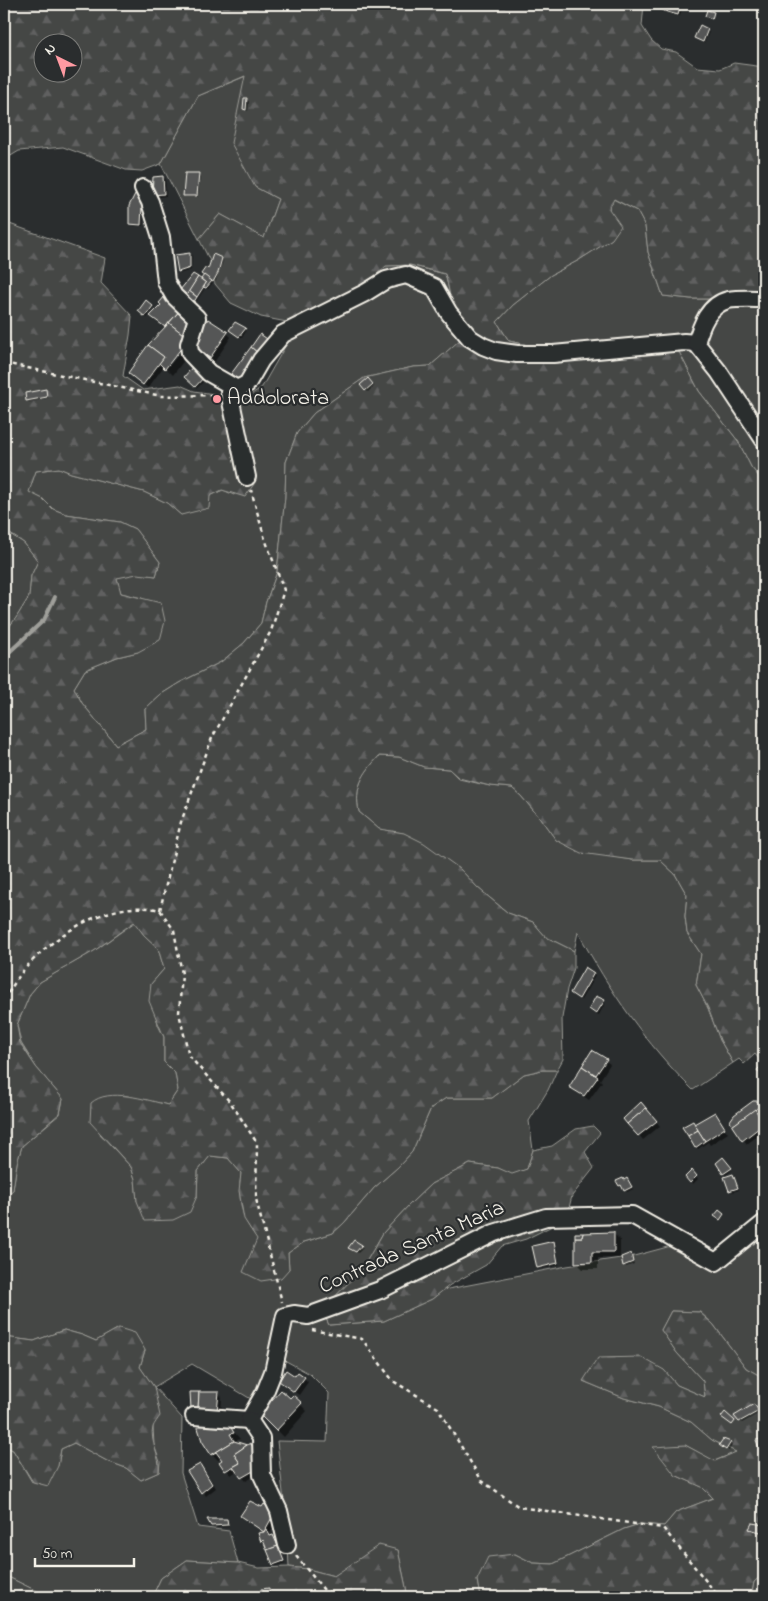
<svg xmlns="http://www.w3.org/2000/svg" width="768" height="1601" font-family="'Indie Flower',sans-serif">
<style>
.grass{fill:#444645;stroke:#9c9c96}
.forest{fill:url(#forest-firs);stroke:#9c9c96;fill-rule:evenodd}
.shadow{fill:#0007;fill-rule:evenodd}
.lines{fill:none;stroke-linecap:round;stroke-linejoin:round}
.stream{stroke:#9f9f9a;stroke-width:4}
.building{fill:#555756;stroke:#f4f1e8}
.minor-casing{stroke:#f4f1e8;stroke-width:20}
.path{stroke:#f4f1e8;stroke-width:2.5;stroke-dasharray:4 4;stroke-linecap:butt}
.minor{stroke:#2a2d2e;stroke-width:16}
.poi-dot{fill:#ff9aa2;stroke:#2a2d2e;stroke-width:2}
.labels{text-anchor:middle;dominant-baseline:central;stroke-width:4.5;stroke-linejoin:round;paint-order:stroke}
.poi-label{font-size:22px;fill:#f4f1e8;stroke:#2a2d2e;text-anchor:start}
.street-label{font-size:22px;fill:#f4f1e8;stroke:#2a2d2e}
</style>
<defs>
<pattern id="forest-firs" width="22" height="20" patternUnits="userSpaceOnUse" patternTransform="scale(1.25)"><rect width="22" height="20" fill="#444645"/><path d="M5 1l3.5 6h-7zM16 11l3.5 6h-7z" fill="#606160"/></pattern>
</defs>
<rect width="100%" height="100%" fill="#2a2d2e"/>
<filter id="ink" filterUnits="userSpaceOnUse"><feTurbulence type="fractalNoise" baseFrequency=".02" numOctaves="2"/><feDisplacementMap in="SourceGraphic" scale="10" xChannelSelector="R" yChannelSelector="G"/><feConvolveMatrix kernelMatrix="1 2 1 2 8 2 1 2 1" color-interpolation-filters="sRGB"/></filter>
<g filter="url(#ink)">
<!-- grass -->
<g class="grass">
<polygon points="246,76 255,187 278,199 264,238 220,214 199,239 161,164 198,96"/>
<polygon points="613,199 637,211 645,226 648,252 663,296 691,299 723,299 764,306 764,483 751,467 738,441 699,391 679,352 638,342 599,341 538,347 509,341 497,322 513,305 551,275 579,260 612,239 609,209"/>
<path d="M410 265 445 274C449 287 450 300 454 313 457 323 460 330 460 340L430 366 413 367 364 378 314 413 297 433 286 462 285 497 277 572 266 602 261 623 244 643 221 662 179 683 160 695 145 709 146 729 116 745 82 703 74 688 85 670 117 657 138 652 142 598 121 593 116 578 137 573 156 576 160 562 135 529 120 522 66 514 53 509 43 499 28 492 36 471 59 468 71 473 144 492 167 503 181 515 210 496 223 490 234 495 248 467 235 406 262 387 303 315 338 299 370 280 386 266Z"/>
<polygon points="4,530 24,543 38,561 31,576 29,597 16,618 4,633"/>
<path d="M379 756 399 757 424 767 449 769 459 779 490 786 512 788 521 796 540 818 556 840 608 856 632 860H660L675 874 687 895 685 916 687 933 701 954 696 985 708 1008 720 1040 733 1063 693 1090C646 1044 609 990 578 932L574 951 546 937 533 922 508 913 478 888 460 869 403 833 379 829 359 812C354 787 362 775 379 756Z"/>
<path d="M135 922 144 935 158 948 164 969 151 984 158 1025 164 1037V1062L175 1073 178 1090 168 1105 123 1095 100 1134 131 1167 135 1179 137 1201 197 1196 198 1171 210 1156 228 1158 241 1173C235 1224 254 1236 289 1269L288 1253 304 1242 333 1233 344 1223 374 1188 398 1167 412 1152 431 1108 446 1098H492L524 1074 542 1070H557L548 1090 529 1121 533 1150 527 1169 512 1175 498 1168 470 1164 431 1184 409 1205 383 1233 362 1269 322 1310 329 1325 384 1321 432 1299 443 1290 567 1266 634 1256 686 1242 703 1262 764 1218V1378L746 1368 713 1324 700 1312 671 1311 661 1330 677 1353 703 1381 705 1397 677 1385 664 1370 583 1381 624 1398 659 1407 691 1422 712 1440 737 1452 714 1461 685 1445 675 1475 702 1487 713 1498 676 1512 664 1526 640 1524 624 1529 553 1564 533 1563 515 1554 477 1580 480 1597H408L398 1550 351 1565 334 1576 308 1569 289 1567 287 1527 277 1441 327 1442 329 1393 310 1374 275 1355 256 1402 192 1364 154 1387 182 1418 181 1473 198 1527 229 1531 238 1563 187 1560 161 1578 152 1597H49L4 1575V1446L13 1450 32 1482 58 1466 61 1449 74 1443 107 1461 126 1468 141 1480 159 1472 160 1462 154 1445 153 1427 154 1387 140 1367 145 1350 119 1328 96 1341 82 1335 64 1330 34 1341 4 1337V1197L13 1190 17 1163 22 1146 60 1114 63 1099 36 1067 21 1043 17 1025 30 994 40 982 94 951Z"/>
<polygon points="764,1573 764,1597 751,1597 754,1582"/>
</g>
<!-- forest -->
<g class="forest">
<path d="M4 4H644L642 26 651 40 661 49 676 52 697 67 720 69 734 63 764 67V306L723 299H691L663 296 648 252 645 226 637 211 614 199 609 209 621 226 612 239 579 260 551 275 513 305 497 322 509 341 538 347 599 341 638 342 679 352 699 391 738 441 751 467 764 483V1065L755 1054 744 1064 739 1059 733 1063 720 1040 708 1008 696 985 701 954 687 933 685 916 687 895 675 874 660 860H632L581 853 556 840 540 818 521 796 512 788 490 786 459 778 449 769 424 767 399 757 379 756C362 775 354 787 359 812L379 829 404 833 424 843 460 869 478 888 508 913 533 922 546 937 574 951V968L567 989 562 1018 563 1059 557 1070H542L524 1074 492 1098H446L431 1108 412 1152 398 1167 374 1188 344 1223 333 1233 304 1242 288 1253 289 1269 281 1278 261 1281 243 1272 257 1239 244 1219 239 1191 241 1173 228 1158 210 1156 198 1171 197 1196 190 1212 173 1220 145 1221 137 1201 135 1179 131 1167 90 1122 91 1103C109 1087 146 1100 168 1105L178 1090 175 1073 164 1062V1037L149 1001 151 984 164 969 158 948 144 935 134 922 94 951 40 982 30 994 17 1025 20 1043 36 1067 63 1099 60 1113 22 1146 17 1163 13 1190 4 1197V633L16 618 29 597 31 576 38 561 24 543 4 530V222L105 258 101 283 132 316 130 335 123 376 143 390 180 385 194 391 221 395 235 406 248 467 254 484 245 497 222 490 210 496 209 508 181 515 167 503 144 492 71 473 59 468 36 471 29 492 43 499 53 509 66 514 120 522 135 529 160 562 156 576 137 574 117 578 121 593 161 603 165 621 160 640 138 652 117 657 85 670 74 688 82 703 116 745 146 729 145 709 160 695 179 683 221 662 244 643 261 623 266 602 277 572 285 497 286 462 297 433 314 413 364 378 413 367 430 366 460 340C460 330 457 323 454 313 450 300 449 287 445 274L410 265 386 266 370 280 338 299 287 322 261 317 231 303 215 284 210 261 199 239 220 214 264 238 278 199 255 187 231 143 245 76 198 96 161 164 142 171 126 170 63 147 19 151 4 160ZM42 42H72V72H42Z"/>
<polygon points="593,1126 600,1133 585,1152 594,1168 572,1196 566,1219 526,1239 502,1246 486,1265 450,1285 432,1299 384,1321 329,1325 322,1310 362,1269 383,1233 409,1205 431,1184 470,1164 498,1168 512,1174 527,1169 533,1150 552,1146 576,1129"/>
<polygon points="671,1311 699,1312 713,1324 746,1368 764,1378 764,1573 754,1582 751,1597 480,1597 477,1580 488,1557 515,1554 533,1563 553,1564 624,1529 640,1524 664,1526 676,1512 713,1498 702,1487 675,1475 653,1447 685,1445 715,1461 736,1452 712,1440 691,1422 659,1407 624,1398 583,1381 598,1358 641,1357 664,1370 677,1385 705,1397 703,1381 677,1353 661,1330"/>
<path d="M119 1328 135 1333 145 1350 140 1367 154 1387 160 1416C158 1419 154 1424 153 1427 149 1441 161 1457 159 1472L141 1480 126 1468 107 1461 74 1443 61 1449 58 1466 48 1486 33 1482 13 1450 4 1446V1337L34 1341 64 1330 82 1335 96 1341Z"/>
<polygon points="379,1545 398,1550 408,1597 152,1597 161,1578 187,1560 238,1563 259,1568 289,1567 308,1569 334,1576"/>
<polygon points="4,1575 49,1597 4,1597"/>
</g>
<!-- shadow -->
<g class="shadow">
<polygon points="663,4 671,5 683,4 680,16 662,11 661,9"/>
<polygon points="701,27 709,32 704,43 696,38"/>
<polygon points="247,100 249,101 248,111 245,109"/>
<polygon points="198,174 200,176 198,197 186,197 184,196"/>
<polygon points="163,177 165,179 166,196 155,197 154,178"/>
<polygon points="147,201 143,209 143,226 132,225 130,223 131,207"/>
<polygon points="190,254 192,256 191,270 181,273 179,271"/>
<polygon points="221,259 223,261 215,283 214,281 208,289 205,288 194,305 187,300 208,271"/>
<path d="M166 297 195 320 188 337 227 333 231 337 211 367 204 354 194 347 173 375 164 366 148 388 134 377 166 328 152 316 162 305ZM165 318 184 334V337L163 320ZM188 338 190 340 170 365 168 363Z"/>
<polygon points="146,302 154,308 147,318 141,313"/>
<polygon points="245,329 246,331 242,338 233,332"/>
<polygon points="194,367 206,379 197,388 186,377"/>
<polygon points="368,379 374,386 368,392 362,385"/>
<polygon points="46,391 48,398 29,402 28,400"/>
<polygon points="593,974 595,976 581,1000 573,994"/>
<polygon points="604,1001 605,1003 599,1015 592,1011"/>
<polygon points="592,1052 610,1064 600,1080 602,1082 589,1100 570,1087"/>
<polygon points="758,1103 763,1107 756,1112 764,1123 764,1131 747,1144 733,1126"/>
<polygon points="647,1111 660,1126 643,1140 639,1135"/>
<polygon points="714,1113 728,1133 710,1145 708,1142 698,1149 696,1147 695,1125"/>
<polygon points="723,1159 732,1170 726,1175 724,1173"/>
<polygon points="692,1172 698,1179 693,1184 686,1177"/>
<polygon points="733,1176 739,1190 732,1192 730,1190"/>
<polygon points="625,1181 629,1182 633,1189 627,1192 623,1186 620,1185"/>
<polygon points="613,1233 620,1240 620,1258 598,1258 598,1269 583,1269 577,1263"/>
<polygon points="554,1242 555,1244 559,1265 540,1269 538,1267"/>
<polygon points="361,1246 363,1248 358,1253 351,1249"/>
<polygon points="631,1254 634,1264 626,1267 621,1258"/>
<polygon points="296,1377 304,1378 308,1382 299,1395 284,1385"/>
<polygon points="218,1393 222,1397 221,1416 204,1414"/>
<polygon points="293,1397 307,1411 284,1437 261,1414"/>
<polygon points="756,1408 759,1413 742,1423 736,1416"/>
<polygon points="228,1425 240,1439 235,1441 237,1443 254,1449 259,1474 246,1481 237,1471 231,1475 221,1462 224,1460 222,1458 218,1460 212,1454"/>
<polygon points="764,1439 764,1452 760,1447 758,1441"/>
<polygon points="723,1440 732,1445 729,1451 722,1446"/>
<polygon points="204,1470 216,1488 206,1496 189,1472"/>
<polygon points="242,1515 279,1517 270,1533 272,1537 277,1541 285,1563 276,1566 274,1565 266,1545 262,1541 265,1533"/>
<polygon points="226,1520 229,1527 214,1527 212,1525"/>
<polygon points="269,1589 271,1597 264,1597 262,1595"/>
</g>
<g class="lines">
<!-- stream -->
<polyline class="stream" points="4,657 44,620 55,597"/>
</g>
<!-- building -->
<g class="building">
<polygon points="661,4 671,4 667,12 659,9"/>
<polygon points="671,4 681,4 678,15 667,12"/>
<polygon points="707,10 714,12 712,19 705,16"/>
<polygon points="700,25 708,29 703,42 694,38"/>
<polygon points="244,98 247,98 246,110 243,109"/>
<polygon points="185,173 199,173 197,196 183,196"/>
<polygon points="163,176 164,194 152,195 153,177"/>
<polygon points="135,194 146,199 142,206 141,225 129,224 129,206"/>
<polygon points="190,253 190,268 178,272 175,255"/>
<polygon points="213,254 222,258 218,273 213,282 201,274 206,267 208,269"/>
<polygon points="193,274 198,277 187,295 180,290"/>
<polygon points="204,275 212,281 206,288 203,287 206,283 201,279"/>
<polygon points="198,277 206,283 197,297 189,291"/>
<polygon points="189,291 197,297 192,305 184,299"/>
<polygon points="166,295 182,308 165,327 150,316 161,305 159,303"/>
<polygon points="146,300 153,306 145,317 138,311"/>
<polygon points="182,308 195,319 183,334 169,323"/>
<polygon points="208,319 228,332 210,358 191,346 199,332"/>
<polygon points="235,322 246,328 239,337 229,330"/>
<polygon points="169,323 183,334 184,332 190,337 165,369 159,363 164,357 148,345"/>
<polygon points="260,334 270,341 261,356 251,347"/>
<polygon points="148,345 164,357 143,385 128,373"/>
<polygon points="251,347 261,356 242,383 231,374"/>
<polygon points="203,353 213,361 209,367 199,358"/>
<polygon points="194,365 205,376 195,387 184,377"/>
<polygon points="368,378 373,384 365,391 360,385"/>
<polygon points="46,389 47,397 26,401 25,393"/>
<polygon points="585,967 594,973 579,999 570,993"/>
<polygon points="596,996 605,1000 596,1014 589,1009"/>
<polygon points="592,1050 607,1059 596,1075 582,1066"/>
<polygon points="764,1063 764,1079 757,1070"/>
<polygon points="582,1066 598,1077 584,1096 569,1087"/>
<polygon points="753,1101 759,1101 762,1105 732,1126 730,1121 734,1115"/>
<polygon points="641,1102 646,1108 627,1124 623,1119"/>
<polygon points="646,1108 657,1121 638,1136 627,1124"/>
<polygon points="755,1109 764,1124 742,1141 732,1126"/>
<polygon points="715,1112 725,1128 705,1141 694,1124"/>
<polygon points="693,1121 698,1130 688,1136 682,1127"/>
<polygon points="698,1130 705,1141 695,1148 688,1136"/>
<polygon points="764,1142 764,1153 759,1147"/>
<polygon points="723,1157 732,1168 723,1174 716,1163"/>
<polygon points="692,1170 697,1176 690,1183 685,1177"/>
<polygon points="733,1174 738,1188 729,1191 724,1177"/>
<polygon points="623,1178 624,1180 627,1178 632,1187 624,1191 621,1185 619,1186 616,1181"/>
<polygon points="719,1210 724,1214 720,1220 714,1216"/>
<polygon points="614,1232 614,1252 592,1252 592,1262 575,1263 575,1237 582,1237 583,1233"/>
<polygon points="575,1233 583,1233 582,1237 575,1237"/>
<polygon points="354,1240 362,1245 356,1252 348,1248"/>
<polygon points="554,1241 558,1263 537,1268 532,1246"/>
<polygon points="631,1253 633,1262 623,1266 621,1257"/>
<polygon points="286,1370 295,1376 298,1372 305,1377 294,1392 279,1381"/>
<polygon points="281,1390 290,1398 293,1395 302,1403 276,1431 259,1414"/>
<polygon points="190,1392 199,1392 198,1410 191,1409"/>
<polygon points="199,1392 219,1392 217,1412 198,1410"/>
<polygon points="754,1404 759,1411 739,1422 734,1416"/>
<polygon points="725,1412 735,1421 732,1425 721,1417"/>
<polygon points="199,1423 229,1424 234,1433 230,1434 234,1441 211,1455 202,1441 198,1428"/>
<polygon points="764,1438 764,1446 759,1448 756,1440"/>
<polygon points="723,1439 731,1442 726,1450 719,1445"/>
<polygon points="234,1441 247,1445 234,1454 240,1463 225,1471 219,1462 222,1460 216,1452"/>
<polygon points="250,1443 257,1453 253,1456 255,1470 241,1478 233,1467 240,1463 234,1454"/>
<polygon points="200,1464 212,1484 201,1493 187,1471"/>
<polygon points="250,1501 262,1507 264,1504 275,1512 264,1532 240,1516"/>
<polygon points="207,1519 227,1519 228,1525 211,1526"/>
<polygon points="752,1523 764,1525 764,1533 749,1529"/>
<polygon points="266,1528 270,1536 273,1535 278,1546 267,1550 263,1540 261,1542 258,1533 264,1532"/>
<polygon points="278,1546 284,1561 273,1565 267,1550"/>
<polygon points="269,1588 270,1596 261,1596 261,1589"/>
</g>
<g class="lines">
<defs>
<g id="minor">
<polyline points="143,188 150,202 161,237 166,282 174,296 197,318 189,344 190,353 209,373 237,389 247,384 261,360 283,334 365,293 386,280 406,275 434,287 449,313 470,338 483,346 496,351 517,354 553,354 684,342 696,343"/>
<polyline points="696,343 719,372 764,440"/>
<path d="M696 343C701 326 708 305 728 300 739 298 753 299 764 299"/>
<polyline points="229,392 247,477"/>
<polyline points="194,1416 249,1420"/>
<polyline points="249,1420 265,1392 273,1372 285,1316 294,1314 308,1316 380,1290 494,1233 546,1217 632,1215 716,1262 764,1223"/>
<polyline points="249,1420 261,1438 262,1475 279,1511 287,1545"/>
</g>
</defs>
<!-- minor casing -->
<use href="#minor" class="minor-casing"/>
<!-- path -->
<g class="path">
<polyline points="4,363 161,396 216,395"/>
<polyline points="160,910 181,822 212,738 271,631 284,590 264,536 251,490"/>
<path d="M4 1000C10 990 16 980 23 971 54 934 111 898 160 910L174 930 182 974 179 1013 189 1056 231 1103 257 1143 256 1199 282 1302"/>
<polyline points="312,1330 362,1339 393,1381 438,1408 482,1481 519,1507 663,1528 719,1597"/>
<polyline points="296,1556 324,1590 342,1597"/>
</g>
<!-- minor -->
<use href="#minor" class="minor"/>
</g>
</g>
<!-- markers -->
<circle class="poi-dot" cx="217" cy="399" r="5"/>
<g class="labels">
<!-- poi labels -->
<g class="poi-label">
<text x="227" y="399">Addolorata</text>
</g>
<!-- street labels -->
<g class="street-label">
<text transform="translate(412 1248) rotate(-24)">Contrada Santa Maria</text>
</g>
</g>
<!-- margin -->
<rect width="768" height="1601" fill="none" stroke="#2a2d2e" stroke-width="20"/>
<rect x="10" y="10" width="748" height="1581" fill="none" stroke="#f4f1e8" stroke-width="2" filter="url(#ink)"/>
<!-- north arrow -->
<g transform="translate(58 58) rotate(318)"><circle r="24" fill="#2a2d2e" stroke="#7b7b78"/>
<path d="M0-4L9 19L0 12L-9 19Z" fill="#ff9aa2"/>
<text y="-8" font-size="14" font-weight="bold" text-anchor="middle" fill="#f4f1e8">N</text>
</g>
<!-- scale -->
<path d="M35 1558v8h99v-8" fill="none" stroke="#f4f1e8" stroke-width="2.5"/>
<text x="42" y="1558" font-size="15" fill="#f4f1e8" stroke="#2a2d2e" stroke-width="4" paint-order="stroke">50 m</text>
</svg>
